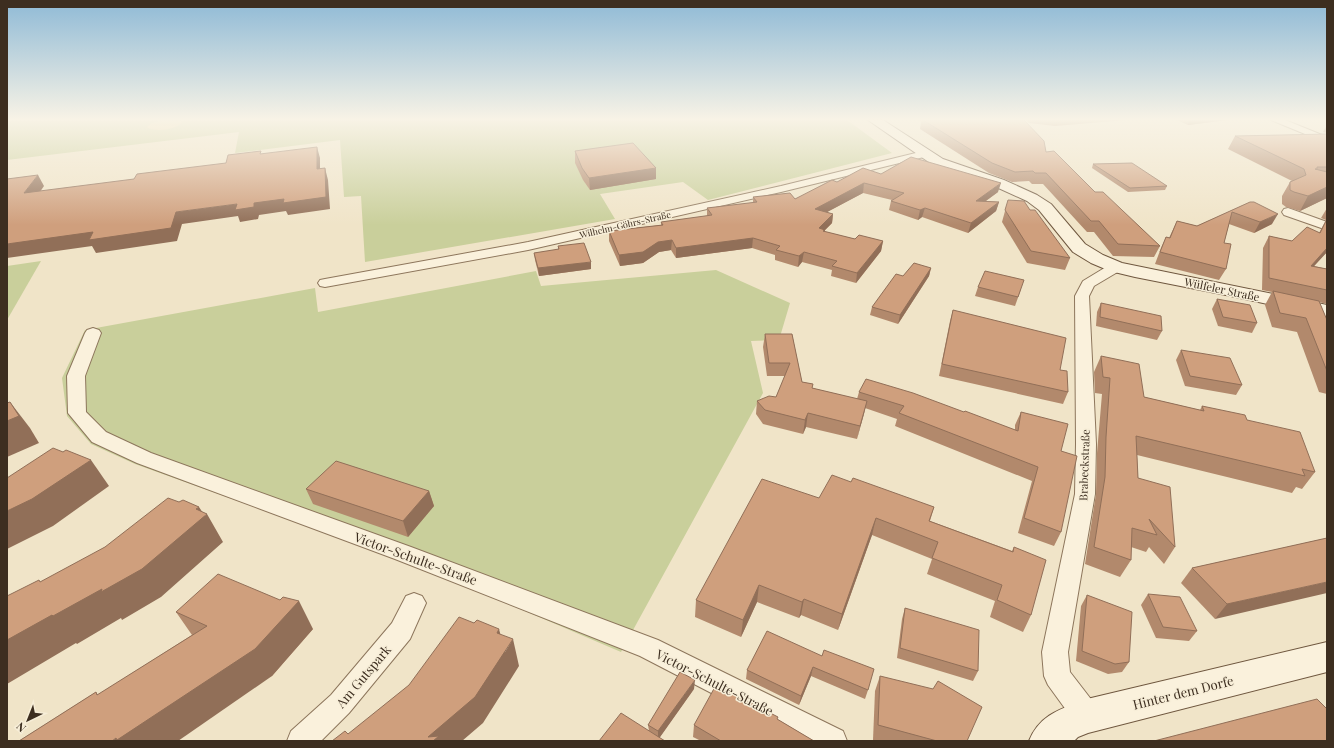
<svg xmlns="http://www.w3.org/2000/svg" width="1334" height="748" font-family="'Playfair Display',serif">
<style>
.green{fill:#c9cf9b}
.sand{fill:#ecd9a5}
.lines{fill:none;stroke-linecap:round;stroke-linejoin:round}
.minor-casing{stroke:#8d765c;stroke-width:2}
.secondary-casing{stroke:#6f573f;stroke-width:2}
.minor{fill:#faf1dc;fill-rule:evenodd}
.secondary{fill:#faf1dc;fill-rule:evenodd}
.wall{fill:#b2896c}
.shaded-wall{fill:#916f58}
.building{fill:#cf9f7d;stroke:#916f58}
.labels{text-anchor:middle;dominant-baseline:central;stroke-width:3;stroke-linejoin:round;paint-order:stroke}
.far-street-label{font-size:9px;fill:#3d2e20;stroke:#f7eed8}
.street-label{font-size:11px;fill:#3d2e20;stroke:#f7eed8}
.near-street-label{font-size:13px;fill:#3d2e20;stroke:#f7eed8}
</style>
<rect width="100%" height="100%" fill="#f0e4c8"/>
<!-- green -->
<g class="green">
<polygon points="847,120 892,153 708,200 683,182 600,194 615,219 365,262 361,196 344,197 340,140 235,153 239,132 7,160 7,121"/>
<polygon points="41,261 7,320 7,266"/>
<polygon points="716,270 790,303 779,340 751,341 763,393 621,652 485,594 302,524 135,464 91,444 67,416 62,378 85,330 315,288 318,312 536,271 541,286"/>
</g>
<!-- sand -->
<path class="sand" d="M162 120H180L182 122C176 130 157 132 148 128L147 127 152 123Z"/>
<g class="lines">
<defs>
<g id="minor">
<polygon points="1271,120 1285,120 1327,137 1327,143"/>
<polygon points="924,151 928,152 929,154 928,156 781,192 528,250 325,287 320,286 318,283 320,280 325,279 528,242 781,186"/>
<polygon points="1288,208 1327,222 1327,230 1284,215 1282,212 1284,209"/>
<polygon points="1116,263 1121,264 1123,267 1121,270 1094,286 1089,296 1096,444 1095,494 1068,652 1070,672 1097,707 1101,716 1097,725 1087,729 1077,725 1048,685 1044,676 1042,652 1075,494 1076,444 1075,296 1083,281 1111,264"/>
<polygon points="93,328 99,330 101,333 85,376 86,412 106,432 151,453 411,547 658,640 843,731 847,741 804,741 640,656 395,559 137,463 92,442 68,413 67,376 85,333 87,330"/>
<polygon points="414,593 422,596 426,603 410,639 349,713 321,741 287,741 291,731 331,695 392,623 406,596"/>
</g>
<g id="secondary">
<polygon points="868,120 883,120 943,159 1004,180 1037,195 1051,204 1085,244 1103,255 1122,263 1327,305 1327,317 1231,296 1135,277 1110,271 1091,263 1073,252 1039,210 1027,201 994,186 933,165"/>
<path d="M1327 642V672L1088 733 1078 737 1074 741H1029C1040 714 1061 709 1087 699Z"/>
</g>
</defs>
<!-- minor casing -->
<use href="#minor" class="minor-casing"/>
<!-- secondary casing -->
<use href="#secondary" class="secondary-casing"/>
<!-- minor -->
<use href="#minor" class="minor"/>
<!-- secondary -->
<use href="#secondary" class="secondary"/>
</g>
<!-- wall -->
<g class="wall">
<polygon points="919,120 1025,120 1024,121 1046,152 1160,246 1154,257 1113,256 1094,232 1087,232 1043,184 1032,184 1029,181 1012,182 989,173 920,129 921,122"/>
<polygon points="1026,120 1127,120 1055,126 1029,123"/>
<polygon points="1177,120 1227,120 1188,125"/>
<polygon points="1327,125 1327,133 1323,132"/>
<polygon points="1327,134 1327,198 1300,211 1286,207 1282,204 1282,196 1290,182 1292,181 1228,149 1235,136"/>
<polygon points="575,151 656,168 656,179 590,190 583,180 575,163"/>
<polygon points="1093,164 1167,186 1165,190 1128,192 1092,168"/>
<polygon points="881,174 998,192 986,201 999,202 996,211 968,233 922,217 918,220 889,210 891,201 892,200 863,193 827,212 833,214 832,223 825,230 825,232 855,239 883,241 881,251 856,283 831,276 832,270 802,262 798,267 775,260 775,255 752,248 676,258 671,250 659,252 643,263 620,266 609,241 609,231 661,225 661,222 707,216 707,208 753,203 753,197 795,199 837,182"/>
<polygon points="1008,200 1030,210 1070,258 1065,270 1027,263 1002,222"/>
<polygon points="1250,202 1272,224 1254,233 1229,224 1224,243 1226,269 1219,280 1155,264 1161,248 1166,237 1169,238 1177,221 1197,226"/>
<polygon points="1327,208 1327,252 1314,266 1327,269 1327,304 1319,302 1327,320 1327,394 1319,392 1297,332 1272,327 1265,305 1272,292 1262,290 1263,248 1269,236 1292,241 1319,233 1326,220 1321,218"/>
<polygon points="558,246 591,269 539,276 535,260 534,253 558,250"/>
<polygon points="931,268 929,276 898,324 870,315 872,307 903,276"/>
<polygon points="978,287 1021,289 1015,306 975,296"/>
<polygon points="1217,299 1257,323 1252,333 1218,326 1212,309"/>
<polygon points="1101,303 1162,331 1157,340 1096,326 1097,312"/>
<polygon points="953,310 1060,370 1068,392 1063,404 939,376 950,321"/>
<polygon points="765,334 792,334 802,382 813,384 812,388 857,399 859,392 964,412 1015,430 1015,425 1021,412 1061,451 1061,532 1054,546 1018,533 1032,481 895,426 897,419 865,408 857,439 806,427 803,434 763,424 756,414 757,401 776,397 785,376 767,376 763,347"/>
<polygon points="1181,350 1242,385 1236,395 1185,386 1176,360"/>
<polygon points="1101,356 1144,397 1200,410 1202,406 1247,420 1315,472 1302,489 1296,487 1292,493 1137,455 1138,478 1175,547 1164,564 1149,547 1146,552 1131,547 1131,560 1120,577 1085,564 1096,494 1097,453 1102,394 1095,393 1094,372"/>
<polygon points="851,482 934,507 930,521 1012,551 1014,547 1031,615 1023,632 990,617 995,601 927,574 932,559 872,535 838,630 801,615 799,618 757,602 741,637 695,617 696,600 819,498"/>
<polygon points="306,489 429,491 434,506 408,537 313,504"/>
<polygon points="1327,538 1215,619 1181,583 1192,568"/>
<polygon points="1148,594 1197,631 1189,641 1156,638 1141,605"/>
<polygon points="1087,595 1129,662 1122,672 1108,674 1076,661 1081,606"/>
<polygon points="905,608 978,671 973,681 897,658 902,619"/>
<polygon points="176,612 313,629 272,676 19,741 96,692 98,695 192,635"/>
<polygon points="822,656 868,690 865,699 811,676 799,705 746,679 747,670"/>
<polygon points="880,676 967,741 876,741 873,740 875,691"/>
<polygon points="694,689 659,738 649,731 648,725"/>
<polygon points="777,719 814,741 701,741 693,737 694,725"/>
</g>
<!-- shaded-wall -->
<g class="shaded-wall">
<polygon points="1189,120 1227,120 1188,125"/>
<polygon points="317,147 320,158 320,181 317,169"/>
<polygon points="325,168 328,180 330,209 288,215 286,211 259,215 258,219 240,222 238,216 182,224 177,241 96,253 92,246 7,258 7,244 176,212 237,204 254,203"/>
<polygon points="656,168 656,179 590,190 589,178"/>
<polygon points="38,175 44,186 31,205 24,193"/>
<polygon points="864,183 863,193 814,219 815,209"/>
<polygon points="1001,183 998,192 973,210 976,201"/>
<polygon points="1327,187 1327,198 1300,211 1308,196"/>
<polygon points="999,202 996,211 968,233 971,223"/>
<polygon points="925,208 922,217 918,220 920,210"/>
<polygon points="833,214 832,223 825,230 824,240 819,228"/>
<polygon points="1278,214 1272,224 1254,233 1260,222"/>
<polygon points="753,238 752,248 676,258 676,248"/>
<polygon points="672,240 671,250 659,252 643,263 620,266 619,255 658,242"/>
<polygon points="883,241 881,251 856,283 857,273"/>
<polygon points="1327,248 1327,252 1304,277 1311,266"/>
<polygon points="804,252 802,262 798,267 799,256"/>
<polygon points="591,262 591,269 539,276 538,268"/>
<polygon points="931,268 929,276 898,324 900,315"/>
<polygon points="867,401 864,414 857,439 860,426"/>
<polygon points="10,402 30,428 39,443 7,457 7,421"/>
<polygon points="808,413 806,427 803,434 805,420"/>
<polygon points="91,460 109,486 53,526 7,549 7,511"/>
<polygon points="429,491 434,506 408,537 403,521"/>
<polygon points="199,507 205,516 207,514 223,542 161,597 122,620 121,618 77,644 76,643 7,684 7,640"/>
<polygon points="876,518 872,535 838,630 842,614"/>
<polygon points="1327,582 1327,593 1215,619 1227,604"/>
<polygon points="759,585 757,602 741,637 743,620"/>
<polygon points="804,599 801,615 799,618 802,602"/>
<polygon points="299,601 313,629 272,676 178,741 112,741"/>
<polygon points="499,629 505,652 513,639 519,666 483,723 462,741 429,741 428,737"/>
<polygon points="813,667 811,676 799,705 801,696"/>
<polygon points="695,680 694,689 658,740 658,731"/>
</g>
<!-- building -->
<g class="building">
<polygon points="923,120 1024,120 1044,141 1046,152 1054,151 1095,192 1103,192 1160,246 1118,244 1099,221 1091,221 1046,173 1035,173 1033,171 1015,172 992,163"/>
<polygon points="1327,134 1327,167 1317,167 1317,169 1315,169 1327,172 1327,187 1308,196 1294,192 1290,190 1290,182 1306,175 1304,169 1235,136"/>
<polygon points="633,143 656,168 589,178 582,168 575,151"/>
<polygon points="317,147 317,169 325,168 326,197 283,203 284,199 254,203 254,207 235,210 237,204 176,212 171,228 89,240 93,232 7,244 7,179 38,175 24,193 134,179 137,174 226,163 228,155 261,151 260,154"/>
<polygon points="911,157 1001,183 976,201 999,202 971,223 925,208 920,210 891,201 904,193 864,183 815,209 833,214 819,228 825,230 823,231 855,239 859,235 883,241 857,273 832,266 837,261 804,252 799,256 776,250 780,246 753,238 676,248 672,240 658,242 643,252 619,255 609,231 663,225 661,222 712,215 707,208 757,202 753,197 790,193 795,199 832,180 837,182 863,168 881,174"/>
<polygon points="1132,163 1167,186 1130,188 1093,164"/>
<polygon points="1008,200 1024,201 1030,210 1035,210 1070,258 1031,251 1005,210"/>
<polygon points="1250,202 1254,202 1278,214 1260,222 1232,212 1224,243 1231,244 1226,269 1160,252 1166,237 1170,238 1177,221 1197,226"/>
<polygon points="1327,219 1327,248 1311,266 1327,269 1327,290 1269,278 1269,236 1292,241 1307,227 1320,233"/>
<polygon points="584,243 591,262 538,268 534,253 559,249 558,246"/>
<polygon points="914,263 931,268 900,315 872,307 896,274 903,276"/>
<polygon points="985,271 1024,280 1018,297 978,287"/>
<polygon points="1273,291 1319,301 1327,320 1327,371 1306,318 1280,313"/>
<polygon points="1217,299 1250,305 1257,323 1223,317"/>
<polygon points="1101,303 1161,316 1162,331 1100,317"/>
<polygon points="953,310 1066,338 1060,370 1067,371 1068,392 942,364"/>
<polygon points="765,334 792,334 802,382 813,384 812,388 867,401 860,426 808,413 805,420 765,410 757,401 769,396 776,397 790,363 769,363"/>
<polygon points="1181,350 1230,358 1242,385 1190,376"/>
<polygon points="1101,356 1139,364 1144,397 1204,411 1202,406 1245,415 1247,420 1300,432 1315,472 1302,469 1305,476 1136,436 1138,478 1170,487 1175,547 1149,519 1157,535 1132,528 1131,560 1094,547 1105,477 1106,437 1110,378 1103,377"/>
<polygon points="866,379 913,393 964,412 965,411 1018,431 1021,412 1068,424 1061,451 1077,456 1061,532 1024,518 1038,467 899,413 904,406 859,392"/>
<polygon points="10,402 19,416 7,421 7,403"/>
<polygon points="53,448 63,452 66,450 91,460 32,499 7,511 7,478"/>
<polygon points="336,461 429,491 403,521 306,489"/>
<polygon points="832,475 851,482 853,478 934,507 929,521 1013,552 1014,547 1046,560 1031,615 997,600 1002,585 932,558 938,542 876,518 842,614 804,599 802,602 759,585 743,620 696,600 762,479 819,498"/>
<polygon points="168,498 179,502 183,500 199,507 196,509 207,514 142,569 101,592 102,589 53,616 52,615 7,640 7,596 39,580 40,582 105,547"/>
<polygon points="1327,538 1327,582 1227,604 1192,568"/>
<polygon points="218,574 280,600 283,597 299,601 255,649 117,740 116,738 112,741 19,741 96,692 97,695 207,626 176,612"/>
<polygon points="1148,594 1180,597 1197,631 1163,627"/>
<polygon points="1087,595 1132,612 1129,662 1115,664 1082,651"/>
<polygon points="905,608 979,630 978,671 900,648"/>
<polygon points="459,617 474,623 477,620 499,629 497,633 513,639 475,697 428,737 439,736 433,741 332,741 345,731 348,734 409,685"/>
<polygon points="767,631 822,656 824,650 874,669 868,690 813,667 801,696 747,670"/>
<polygon points="680,672 695,680 658,731 648,725"/>
<polygon points="880,676 933,689 938,681 982,707 967,741 937,741 878,725"/>
<polygon points="716,685 778,717 777,719 814,741 721,741 694,725"/>
<polygon points="1317,699 1327,709 1327,741 1154,741"/>
<polygon points="621,713 665,741 599,741"/>
</g>
<!-- sky -->
<linearGradient id="sky" x2="0" y2="1"><stop stop-color="#8fbad6"/><stop offset="0.53" stop-color="#f8f3e6"/><stop offset="1" stop-color="#f8f3e6" stop-opacity="0"/></linearGradient>
<rect width="1334" height="225" fill="url(#sky)"/>
<g class="labels">
<!-- far-street labels -->
<g class="far-street-label">
<text transform="translate(625 224) rotate(-13)">Wilhelm-Göhrs-Straße</text>
</g>
<!-- street labels -->
<g class="street-label">
<text transform="translate(1222 289) rotate(12)">Wülfeler Straße</text>
<text transform="translate(1084 465) rotate(-88)">Brabeckstraße</text>
</g>
<!-- near-street labels -->
<g class="near-street-label">
<text transform="translate(416 558) rotate(20)">Victor-Schulte-Straße</text>
<text transform="translate(363 676) rotate(-50)">Am Gutspark</text>
<text transform="translate(715 682) rotate(27)">Victor-Schulte-Straße</text>
<text transform="translate(1183 692) rotate(-14)">Hinter dem Dorfe</text>
</g>
</g>
<!-- border -->
<rect width="1334" height="748" fill="none" stroke="#3d2e20" stroke-width="16"/>
<!-- north arrow -->
<g transform="translate(28 720) rotate(223)" stroke="#f7eed8" stroke-width="3" paint-order="stroke">
<path d="M0-3L7 15L0 10L-7 15Z" fill="#3d2e20"/>
<text y="-6" font-size="11" font-weight="bold" text-anchor="middle" fill="#3d2e20">N</text>
</g>
</svg>
